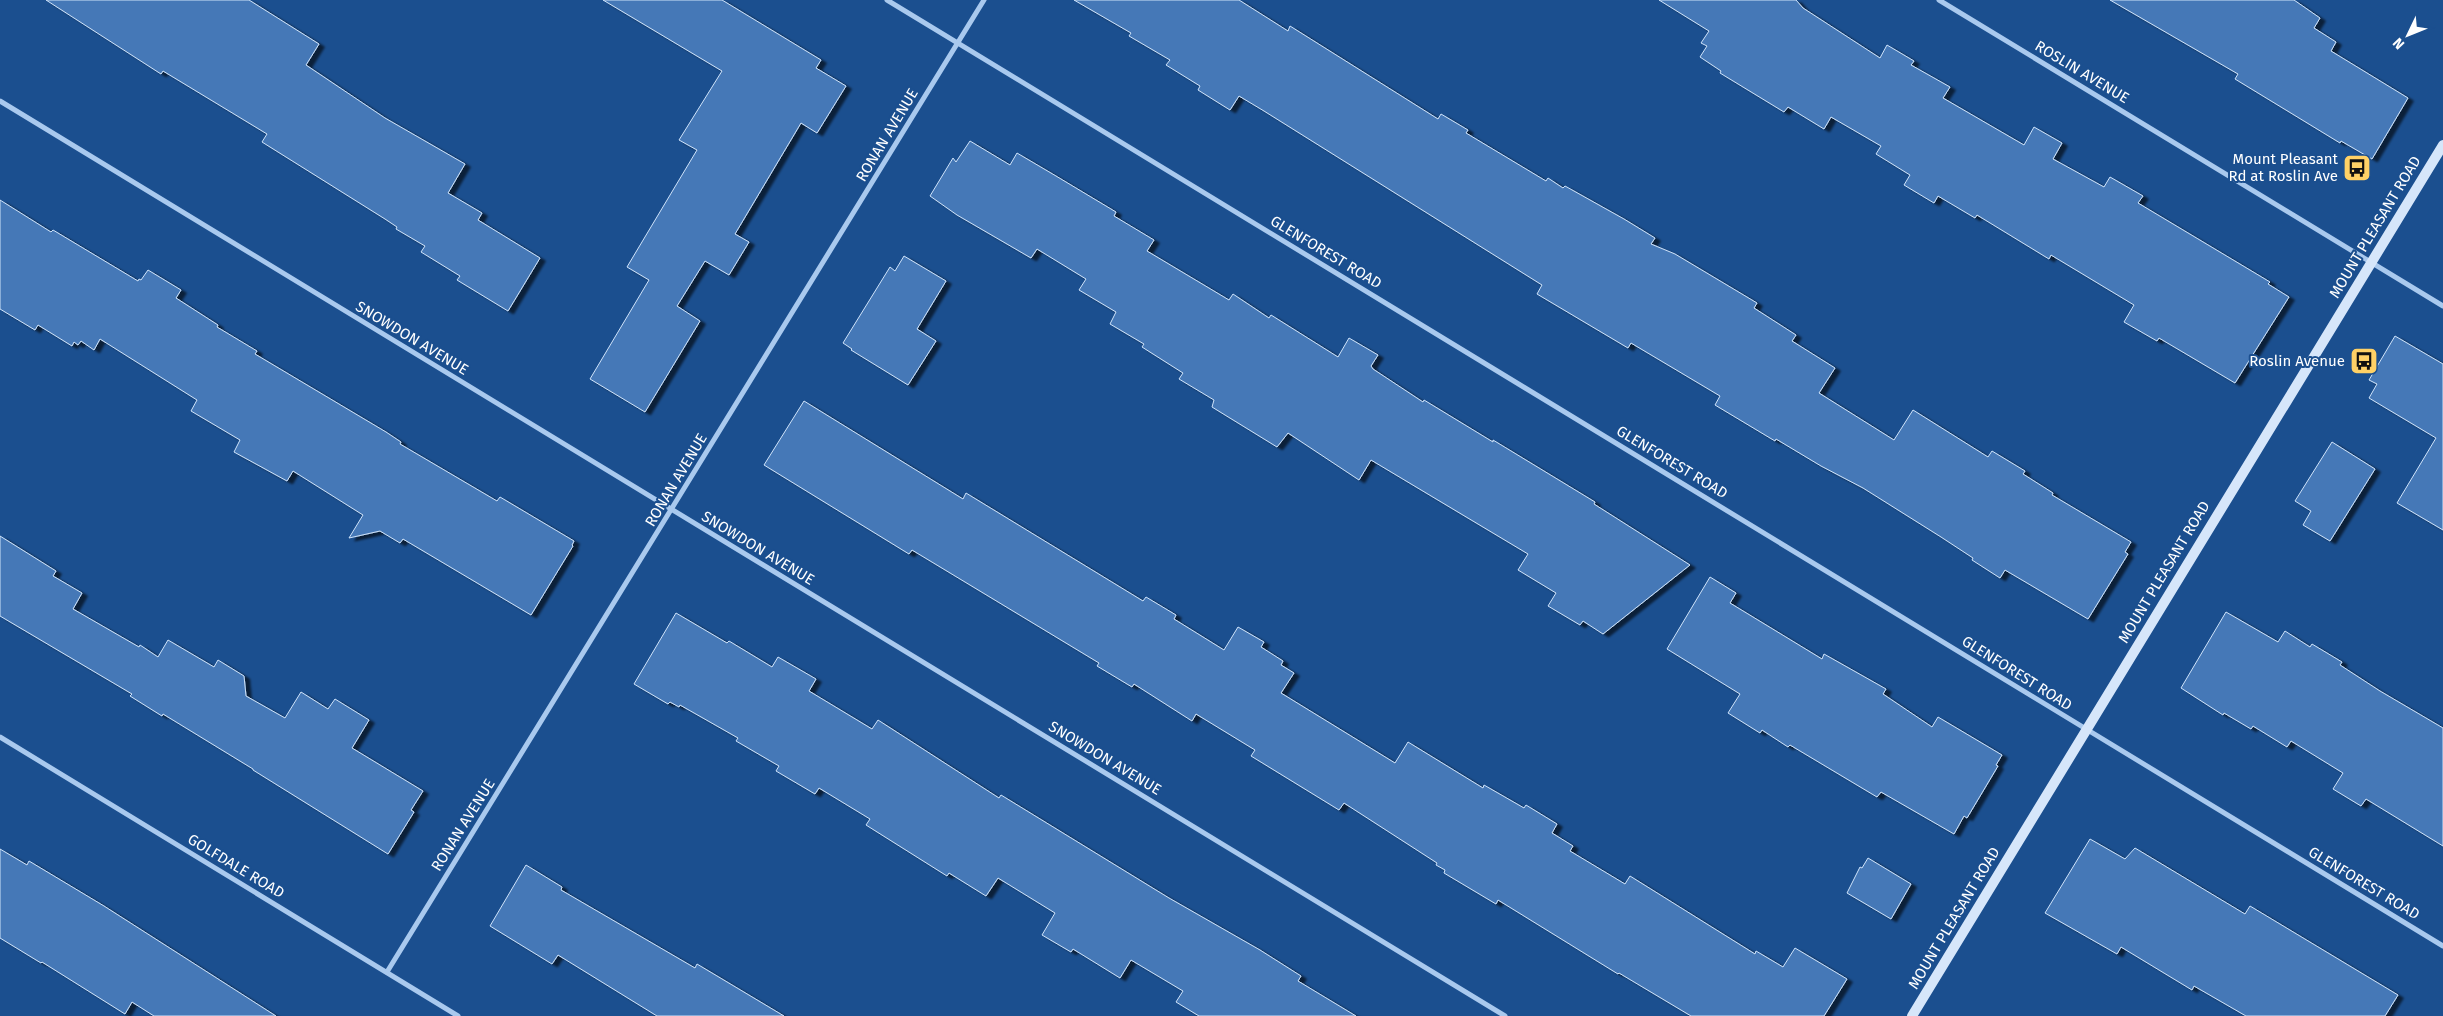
<svg xmlns="http://www.w3.org/2000/svg" width="2443" height="1016" font-family="'Fira Sans',sans-serif">
<style>
.building{fill:#4478b7;stroke:#cfe3fa;filter:url(#shadow)}
.lines{fill:none;stroke-linecap:round;stroke-linejoin:round}
.street{stroke:#a9c9ee;stroke-width:5}
.secondary{stroke:#d6e6fa;stroke-width:10}
.labels{text-anchor:middle;dominant-baseline:central;stroke-width:4;stroke-linejoin:round;paint-order:stroke}
.street-label{font-size:15px;fill:#fff;stroke:#1b4f8f}
.poi-label{font-size:15px;fill:#fff;stroke:#1b4f8f;text-anchor:end}
</style>
<defs>
<filter id="shadow"><feDropShadow dx="5.5" dy="3" stdDeviation="1" flood-color="#0009"/></filter>
</defs>
<rect width="100%" height="100%" fill="#1b4f8f"/>
<!-- building -->
<g class="building">
<polygon points="46,0 249,0 319,44 306,65 385,118 465,164 448,193 482,213 478,220 540,258 508,311 457,280 460,276 421,252 425,246 396,229 397,227 385,219 262,142 267,134 163,71 161,74"/>
<polygon points="603,0 722,0 821,60 816,68 846,86 817,133 801,123 735,234 749,242 729,275 705,261 677,306 700,321 645,412 590,379 649,280 627,267 697,150 679,140 722,71"/>
<polygon points="1074,0 1239,0 1288,31 1290,26 1438,119 1441,114 1468,130 1466,133 1546,181 1548,178 1563,188 1565,186 1624,219 1655,238 1651,244 1675,254 1757,303 1754,308 1796,335 1792,341 1835,368 1819,393 1894,440 1913,410 1988,457 1992,451 2025,471 2023,474 2053,493 2052,495 2131,542 2125,552 2128,554 2088,619 2005,570 2000,578 1972,560 1973,558 1941,537 1863,488 1821,466 1776,439 1775,441 1715,405 1720,396 1631,343 1628,348 1537,294 1542,285 1264,111 1239,96 1230,110 1198,90 1200,86 1166,65 1170,60 1129,36 1131,33"/>
<polygon points="1659,0 1796,0 1803,8 1880,58 1887,45 1914,61 1911,65 1950,87 1943,98 2024,145 2034,127 2062,143 2053,159 2104,187 2110,177 2143,196 2138,203 2270,282 2268,284 2289,297 2235,383 2159,338 2157,341 2124,322 2134,305 2051,255 2049,259 1977,215 1975,218 1938,196 1934,203 1904,185 1910,175 1876,154 1881,146 1831,117 1824,129 1788,107 1784,112 1720,73 1721,71 1700,57 1707,46 1701,43 1709,31"/>
<polygon points="2110,0 2294,0 2320,18 2314,28 2336,42 2331,51 2408,98 2372,159 2341,141 2340,143 2235,79 2238,74"/>
<polygon points="970,141 1010,165 1017,153 1056,176 1116,212 1114,216 1154,240 1147,251 1229,300 1233,294 1269,318 1271,315 1338,357 1349,338 1378,355 1371,366 1373,369 1423,402 1424,400 1493,442 1493,440 1595,502 1594,504 1690,565 1603,634 1583,621 1580,625 1548,606 1556,593 1518,570 1528,554 1371,460 1359,480 1288,433 1277,447 1212,407 1214,400 1179,379 1183,373 1142,347 1144,344 1110,324 1116,312 1079,290 1086,279 1037,249 1031,258 957,215 930,196 953,158 956,162"/>
<polygon points="0,200 51,232 53,230 138,281 139,279 141,280 148,270 181,290 176,298 218,325 217,327 257,351 255,354 386,432 401,442 400,444 497,501 500,497 574,541 572,545 573,546 531,615 403,539 400,543 380,531 349,538 363,515 293,471 287,481 234,452 240,440 191,411 197,400 100,339 94,350 81,341 78,345 74,342 72,346 38,325 35,330 0,309"/>
<polygon points="904,256 946,281 917,329 936,341 908,385 851,350 852,349 843,343 890,267 895,271"/>
<polygon points="2395,336 2443,364 2443,530 2397,503 2436,438 2369,398 2377,384 2369,380"/>
<polygon points="804,401 963,499 966,493 1143,601 1146,597 1176,615 1174,619 1224,650 1238,627 1264,642 1261,647 1283,661 1281,665 1294,673 1281,693 1395,763 1408,742 1483,788 1484,785 1524,808 1526,805 1557,824 1552,833 1573,846 1570,851 1625,884 1630,876 1755,954 1756,951 1783,967 1795,948 1847,979 1824,1016 1691,1016 1619,973 1618,974 1498,900 1496,904 1444,873 1445,870 1436,865 1437,863 1344,803 1339,810 1251,756 1255,750 1196,714 1192,721 1134,684 1132,687 1097,666 1099,663 912,550 909,554 764,465"/>
<polygon points="2332,442 2375,469 2330,541 2303,525 2311,511 2295,501"/>
<polygon points="0,536 56,571 53,576 82,593 73,609 139,647 140,645 158,657 168,640 214,667 218,660 244,676 246,696 285,718 301,692 328,709 335,699 369,720 352,748 423,791 411,810 414,812 388,854 253,770 253,769 163,714 162,716 130,696 132,694 0,616"/>
<polygon points="1710,577 1736,593 1730,603 1822,659 1824,654 1886,689 1883,694 1932,727 1938,717 2002,755 1996,765 1998,766 1967,818 1964,816 1954,834 1881,792 1877,797 1790,745 1788,747 1762,730 1760,733 1728,713 1740,694 1667,649"/>
<polygon points="2226,612 2278,642 2285,631 2310,647 2312,644 2342,662 2340,665 2380,691 2443,728 2443,846 2366,799 2361,806 2333,789 2343,773 2291,741 2287,747 2253,726 2251,729 2224,713 2223,715 2181,688"/>
<polygon points="676,613 727,643 729,641 772,667 778,657 816,679 809,691 872,729 878,720 999,798 1001,795 1169,898 1260,950 1301,976 1298,981 1356,1016 1199,1016 1176,1002 1183,991 1131,960 1120,978 1073,949 1071,952 1042,935 1055,913 998,878 986,896 949,873 947,876 866,825 870,819 819,788 815,794 776,771 779,766 736,741 738,738 680,705 679,707 670,702 668,704 634,684"/>
<polygon points="2090,839 2125,859 2135,848 2245,914 2250,906 2398,995 2385,1016 2246,1016 2194,986 2192,990 2121,947 2117,954 2045,913"/>
<polygon points="0,849 27,865 29,861 104,906 276,1016 154,1016 132,1002 125,1014 42,962 41,963 0,938"/>
<polygon points="1868,858 1911,884 1891,919 1847,893 1860,867 1862,868"/>
<polygon points="526,865 562,887 561,890 695,968 697,964 784,1016 657,1016 558,955 552,964 490,926"/>
</g>
<g class="lines">
<!-- street -->
<g class="street">
<polyline points="887,0 2443,946"/>
<polyline points="1939,0 2443,306"/>
<polyline points="0,101 1505,1016"/>
<polyline points="0,737 458,1016"/>
<polyline points="387,972 984,0"/>
</g>
<!-- secondary -->
<polyline class="secondary" points="1912,1016 2443,145"/>
</g>
<!-- icons -->
<defs>
<symbol id="bus-square" viewBox="-11 -11 22 22"><rect x="-9" y="-9" width="18" height="18" rx="4" fill="#ffd166" stroke="#1b4f8f"/><path d="M-5-6H5V4H4V6H2V4H-2V6H-4V4H-5ZM-3.5-4V0h7V-4ZM-3.5 1.2v1.5H-2V1.2ZM2 1.2v1.5H3.5V1.2Z" fill="#111"/></symbol>
</defs>
<g fill-rule="evenodd">
<use href="#bus-square" x="2341" y="152" width="32" height="32"/>
<use href="#bus-square" x="2348" y="345" width="32" height="32"/>
</g>
<g class="labels">
<!-- street labels -->
<g class="street-label">
<text transform="translate(2082 72) rotate(31)">ROSLIN AVENUE</text>
<text transform="translate(887 135) rotate(-59)">RONAN AVENUE</text>
<text transform="translate(2375 227) rotate(-59)">MOUNT PLEASANT ROAD</text>
<text transform="translate(1326 252) rotate(31)">GLENFOREST ROAD</text>
<text transform="translate(412 338) rotate(31)">SNOWDON AVENUE</text>
<text transform="translate(1672 462) rotate(31)">GLENFOREST ROAD</text>
<text transform="translate(676 480) rotate(-59)">RONAN AVENUE</text>
<text transform="translate(758 548) rotate(31)">SNOWDON AVENUE</text>
<text transform="translate(2164 572) rotate(-59)">MOUNT PLEASANT ROAD</text>
<text transform="translate(2017 673) rotate(32)">GLENFOREST ROAD</text>
<text transform="translate(1105 758) rotate(31)">SNOWDON AVENUE</text>
<text transform="translate(463 825) rotate(-58)">RONAN AVENUE</text>
<text transform="translate(236 866) rotate(31)">GOLFDALE ROAD</text>
<text transform="translate(2364 883) rotate(31)">GLENFOREST ROAD</text>
<text transform="translate(1954 918) rotate(-59)">MOUNT PLEASANT ROAD</text>
</g>
<!-- poi labels -->
<g class="poi-label">
<text x="2338" y="159">Mount Pleasant<tspan x="2338" dy="17">Rd at Roslin Ave</tspan></text>
<text x="2345" y="361">Roslin Avenue</text>
</g>
</g>
<!-- north arrow -->
<g transform="translate(2408 35) rotate(227)" stroke="#1b4f8f" stroke-width="4" paint-order="stroke">
<path d="M0-4L9 19L0 12L-9 19Z" fill="#ffffff"/>
<text y="-8" font-size="14" font-weight="bold" text-anchor="middle" fill="#ffffff">N</text>
</g>
</svg>
